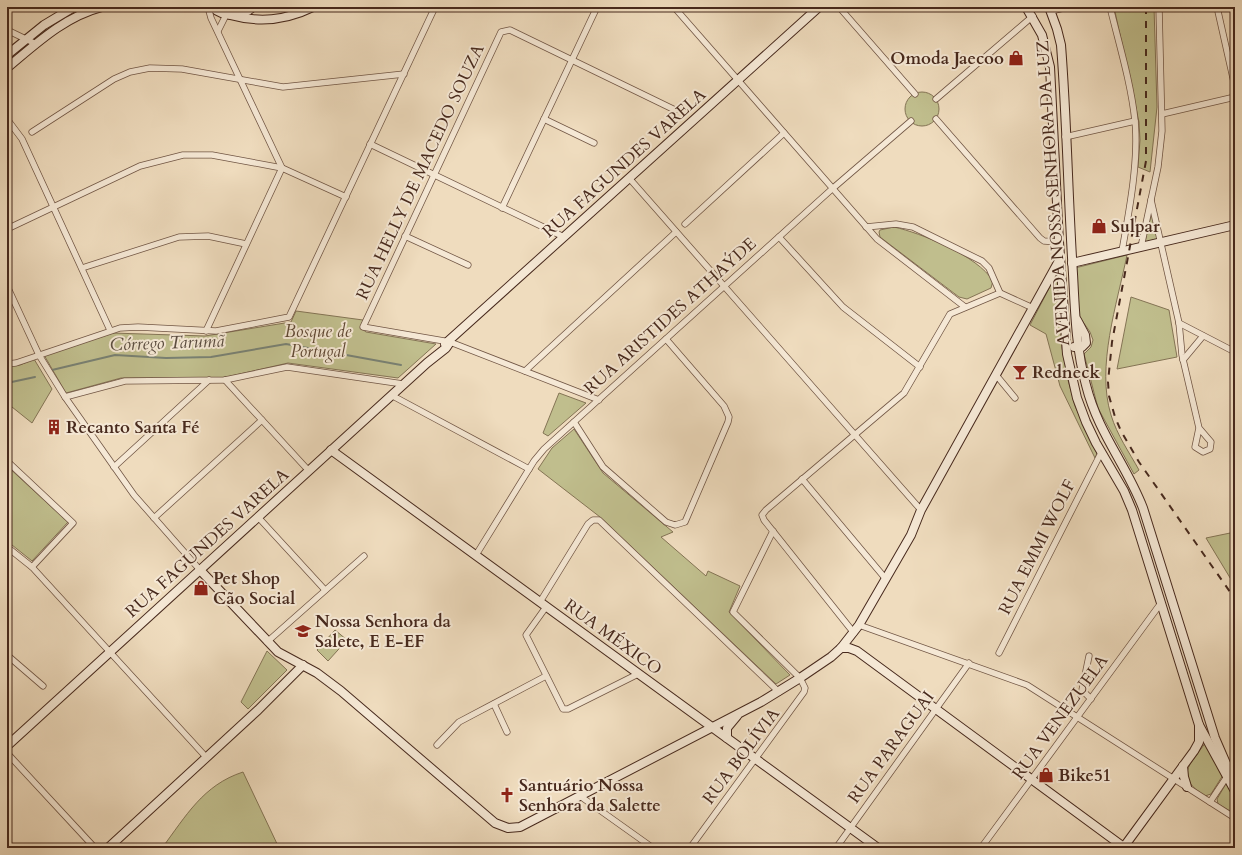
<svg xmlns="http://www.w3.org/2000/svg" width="1242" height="855" font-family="Cardo,serif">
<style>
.green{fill:#c0be8d;stroke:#847455}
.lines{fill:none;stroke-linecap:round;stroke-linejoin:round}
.stream{stroke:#798173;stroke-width:2}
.street-casing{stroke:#715645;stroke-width:7}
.secondary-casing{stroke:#47291d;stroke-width:10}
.street{stroke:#f5e8d5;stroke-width:5.5}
.secondary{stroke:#f5e8d5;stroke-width:8}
.rail{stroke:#47291d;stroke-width:2;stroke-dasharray:7 7;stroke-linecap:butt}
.labels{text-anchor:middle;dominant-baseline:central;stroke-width:4;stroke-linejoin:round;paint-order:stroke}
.poi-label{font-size:17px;font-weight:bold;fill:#47291d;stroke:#f5e8d5;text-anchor:start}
.street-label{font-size:17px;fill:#47291d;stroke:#f5e8d5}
.park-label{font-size:17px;font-style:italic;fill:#5f4733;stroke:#f5e8d5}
.water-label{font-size:18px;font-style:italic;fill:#5c4e41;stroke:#f5e8d5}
</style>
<rect width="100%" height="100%" fill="#efdcbe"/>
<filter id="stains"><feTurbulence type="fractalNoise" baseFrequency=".005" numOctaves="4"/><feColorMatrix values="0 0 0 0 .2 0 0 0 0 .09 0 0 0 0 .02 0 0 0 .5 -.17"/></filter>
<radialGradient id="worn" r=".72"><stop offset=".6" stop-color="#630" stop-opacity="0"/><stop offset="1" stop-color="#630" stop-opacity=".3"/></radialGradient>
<!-- green -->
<g class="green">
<polygon points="1114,7 1154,7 1157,107 1150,172 1138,167 1140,140 1139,122"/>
<circle cx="922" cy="109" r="17"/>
<polygon points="1152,210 1158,239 1145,242"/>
<path d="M894 227C921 233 978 256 993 281L991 288 967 299 959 297 880 237 879 232 880 230Z"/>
<path d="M1127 255C1117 304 1096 367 1111 415 1117 435 1129 452 1139 470L1134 474 1098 408 1084 354 1091 347 1093 340 1090 332 1079 316 1075 268Z"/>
<polygon points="1057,273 1062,348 1068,380 1075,406 1097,453 1095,458 1060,386 1046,334 1030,325"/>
<polygon points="1131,297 1169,310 1177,357 1117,369"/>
<polygon points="296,311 363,320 361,328 366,332 436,344 398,378 288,363 222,378 121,378 66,393 44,355 112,333 205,336 291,322"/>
<polygon points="34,359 52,389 32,423 7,403 7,366 20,365"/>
<polygon points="559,393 586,403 548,436 543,433"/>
<polygon points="574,429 603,473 673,532 661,537 706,576 708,571 740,586 729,612 790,675 776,684 600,517 538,469 552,448"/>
<polygon points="7,466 68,522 32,561 7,541"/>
<polygon points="1235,532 1235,586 1206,538"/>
<polygon points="335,630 347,640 328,661 317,650"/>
<polygon points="267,651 287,670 248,709 241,702"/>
<path d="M1206 742 1223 775 1211 794 1205 796C1174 776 1189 766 1206 742Z"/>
<path d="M243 772 279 848H162C186 816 203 785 243 772Z"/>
<polygon points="1227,782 1235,796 1235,806 1230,811 1218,804 1217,799"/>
</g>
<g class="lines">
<!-- stream -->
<g class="stream">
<polyline points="52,370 115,355 166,358 211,357 286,344 401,365"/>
<polyline points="7,383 35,377"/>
</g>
<defs>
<g id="street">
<polyline points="674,7 877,239 965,307"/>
<polyline points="839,7 915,94"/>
<path d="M1110 7C1119 44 1131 83 1135 121 1139 160 1129 212 1122 251"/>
<polyline points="1217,7 1235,87"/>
<polyline points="1051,11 1068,7"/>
<polyline points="7,30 36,44"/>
<polyline points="218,31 226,15"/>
<polyline points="936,99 1033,16"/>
<polyline points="1162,114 1235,97"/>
<polyline points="7,119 22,139 110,330"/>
<polyline points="544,119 594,143"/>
<polyline points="936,119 1040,238 1044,241 1059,242"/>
<polyline points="32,132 114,79 130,72 150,68 182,69 283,87 404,74"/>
<polyline points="1065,137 1135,121"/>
<polyline points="370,144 564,237"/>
<polyline points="629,178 921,510"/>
<polyline points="1151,200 1179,323 1182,355 1199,428 1195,447 1203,452 1210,449 1211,442 1199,428"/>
<polyline points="502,208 597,7"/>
<polyline points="685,224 784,133"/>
<polyline points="866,227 896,224 913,227 982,261 989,268 1000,293 1033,308"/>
<polyline points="7,229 140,166 183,155 212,155 282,168 346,197"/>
<polyline points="405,236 468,265"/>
<polyline points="779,237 843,307 920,367"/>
<polyline points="1141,247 1158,167 1162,131 1159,7"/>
<polyline points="82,268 179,237 208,236 246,244"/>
<polyline points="7,286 39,355 65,397 134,495 200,570"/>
<polyline points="1179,323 1235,352"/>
<polyline points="206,331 282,168 211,18 208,7"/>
<polyline points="1183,360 1203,336"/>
<polyline points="7,364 16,363 120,328 138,327 216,331 289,317 435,7"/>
<polyline points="525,371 676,232"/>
<polyline points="996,375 1015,398"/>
<polyline points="225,380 309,471"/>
<polyline points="391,395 529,469"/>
<polyline points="65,397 125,381 225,380 287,367 403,384"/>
<polyline points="599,400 450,342 363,327 501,32 510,30 675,110"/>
<polyline points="574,422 603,467 666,522 675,525 685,522 728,422 729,417 724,406 666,339"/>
<polyline points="7,461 73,523 32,567"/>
<polyline points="114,467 209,380"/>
<polyline points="802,479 885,578"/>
<polyline points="258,517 325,590"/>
<polyline points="154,518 262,420"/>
<polyline points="7,547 32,567 206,757"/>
<polyline points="476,555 534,461 544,449 832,189 911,121"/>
<polyline points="540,602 588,524 593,520 599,520 779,692"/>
<polyline points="546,607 526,635 563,709 568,709 638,674"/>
<polyline points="859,625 1027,685 1235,818"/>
<polyline points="854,633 764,520 762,515 766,510 904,393 950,314 1000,293"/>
<polyline points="267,642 364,556"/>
<polyline points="999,653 1101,453"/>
<polyline points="7,655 43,686"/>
<polyline points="1089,656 1082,690 1091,699"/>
<polyline points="494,704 507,732"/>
<polyline points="437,745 459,722 546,676"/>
<polyline points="7,753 95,848"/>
<polyline points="580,796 653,848"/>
<polyline points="1210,802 1230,772"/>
<polyline points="690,848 804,692 805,688 800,678 733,612 773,531"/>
<polyline points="836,848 969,663"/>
<polyline points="981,848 1161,603"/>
</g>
<g id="secondary">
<path d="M212 7C223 17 241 18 253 7"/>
<polyline points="1026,7 1042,35 1050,67 1059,242 1067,354 1077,398 1086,422 1096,443 1124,491 1132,510 1199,725 1235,791"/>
<path d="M1049 7 1057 29 1061 45C1067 121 1068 198 1073 274 1075 312 1076 349 1086 385 1098 433 1126 464 1143 508L1215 738 1228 768"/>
<path d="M230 15C259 23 285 21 313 7"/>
<polyline points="7,55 44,25 74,7"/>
<path d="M7 68C37 43 64 17 102 7"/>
<polyline points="1072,263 1235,225"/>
<polyline points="445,344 819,7"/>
<polyline points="1074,347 1082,347 1086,343 1085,335 1077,320"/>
<polyline points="331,450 878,848"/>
<polyline points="200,570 278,652 317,673 341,691 495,823 508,828 520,827 761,702 800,678 831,657 841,648 859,625 911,535 921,510 1060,259"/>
<polyline points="841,648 849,648 857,651 1125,848"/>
<polyline points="727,738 727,728 737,716"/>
<polyline points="7,746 427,363 446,348 450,342"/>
<polyline points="1183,766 1184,777 1187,787"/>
<polyline points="108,848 258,710 303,665"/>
<polyline points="1123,848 1194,751 1199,742 1199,725"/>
</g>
</defs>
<!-- street casing -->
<use href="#street" class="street-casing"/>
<!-- secondary casing -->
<use href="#secondary" class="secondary-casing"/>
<!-- street -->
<use href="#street" class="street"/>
<!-- secondary -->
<use href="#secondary" class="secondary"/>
<!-- rail -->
<polyline class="rail" points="1146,7 1146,161 1112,342 1108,382 1109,396 1115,417 1121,431 1139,462 1235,599"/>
</g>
<!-- icons -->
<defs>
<symbol id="shop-bare" viewBox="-9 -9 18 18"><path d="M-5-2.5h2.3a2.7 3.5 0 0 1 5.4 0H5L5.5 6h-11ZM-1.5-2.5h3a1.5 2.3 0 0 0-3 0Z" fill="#8f2418" stroke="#f5e8d5" stroke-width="2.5" paint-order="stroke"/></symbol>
<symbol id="bar-bare" viewBox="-9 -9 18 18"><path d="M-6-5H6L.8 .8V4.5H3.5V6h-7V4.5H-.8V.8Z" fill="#8f2418" stroke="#f5e8d5" stroke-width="2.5" paint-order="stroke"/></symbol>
<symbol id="building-bare" viewBox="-9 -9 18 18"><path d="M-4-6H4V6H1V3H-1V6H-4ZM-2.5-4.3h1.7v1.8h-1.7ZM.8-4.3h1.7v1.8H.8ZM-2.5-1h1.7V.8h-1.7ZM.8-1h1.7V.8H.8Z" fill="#8f2418" stroke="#f5e8d5" stroke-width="2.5" paint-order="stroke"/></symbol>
<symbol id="school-bare" viewBox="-9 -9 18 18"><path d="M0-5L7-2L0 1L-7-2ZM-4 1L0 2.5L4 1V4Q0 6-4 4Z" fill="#8f2418" stroke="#f5e8d5" stroke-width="2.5" paint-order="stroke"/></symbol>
<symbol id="church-bare" viewBox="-9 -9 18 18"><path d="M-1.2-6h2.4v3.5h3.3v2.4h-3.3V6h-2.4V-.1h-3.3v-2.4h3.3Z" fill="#8f2418" stroke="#f5e8d5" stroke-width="2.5" paint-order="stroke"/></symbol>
</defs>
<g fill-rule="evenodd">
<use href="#shop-bare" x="1005" y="47" width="22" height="22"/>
<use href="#shop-bare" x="1088" y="215" width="22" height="22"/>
<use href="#bar-bare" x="1009" y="361" width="22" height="22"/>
<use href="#building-bare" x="43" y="416" width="22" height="22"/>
<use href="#shop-bare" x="190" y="577" width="22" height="22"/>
<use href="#school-bare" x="292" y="620" width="22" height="22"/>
<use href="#shop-bare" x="1035" y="764" width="22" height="22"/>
<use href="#church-bare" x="496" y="784" width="22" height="22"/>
</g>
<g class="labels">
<!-- poi labels -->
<g class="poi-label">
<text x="1004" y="58" text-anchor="end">Omoda Jaecoo</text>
<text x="1111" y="226">Sulpar</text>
<text x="1032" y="372">Redneck</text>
<text x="66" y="427">Recanto Santa Fé</text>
<text x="213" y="578">Pet Shop<tspan x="213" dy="20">Cão Social</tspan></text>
<text x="315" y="621">Nossa Senhora da<tspan x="315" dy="20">Salete, E E-EF</tspan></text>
<text x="1058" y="775">Bike51</text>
<text x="519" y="785">Santuário Nossa<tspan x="519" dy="20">Senhora da Salette</tspan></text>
</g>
<!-- street labels -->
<g class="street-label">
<text transform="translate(624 163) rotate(-42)">RUA FAGUNDES VARELA</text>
<text transform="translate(420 172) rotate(-65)">RUA HELLY DE MACEDO SOUZA</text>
<text transform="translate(1053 193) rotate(-94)">AVENIDA NOSSA SENHORA DA LUZ</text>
<text transform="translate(670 316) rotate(-42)">RUA ARISTIDES ATHAÝDE</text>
<text transform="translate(207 543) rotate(-42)">RUA FAGUNDES VARELA</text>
<text transform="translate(1037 547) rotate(-63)">RUA EMMI WOLF</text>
<text transform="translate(613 637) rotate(36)">RUA MÉXICO</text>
<text transform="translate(1060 717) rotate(-54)">RUA VENEZUELA</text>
<text transform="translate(891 747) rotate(-54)">RUA PARAGUAI</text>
<text transform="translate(741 756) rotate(-53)">RUA BOLÍVIA</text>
</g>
<!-- park labels -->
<g class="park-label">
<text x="318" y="331">Bosque de<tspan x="318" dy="20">Portugal</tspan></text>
</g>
<!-- water labels -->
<g class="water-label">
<text transform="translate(167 343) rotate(-2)">Córrego Tarumã</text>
</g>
</g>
<!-- margin -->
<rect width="1242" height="855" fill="none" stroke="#efdcbe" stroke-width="24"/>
<rect x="8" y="8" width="1226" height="839" fill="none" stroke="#47291d" stroke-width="2"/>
<rect x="12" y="12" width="1218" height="831" fill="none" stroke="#47291d"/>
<rect width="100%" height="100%" filter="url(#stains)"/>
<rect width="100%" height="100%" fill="url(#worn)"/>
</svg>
